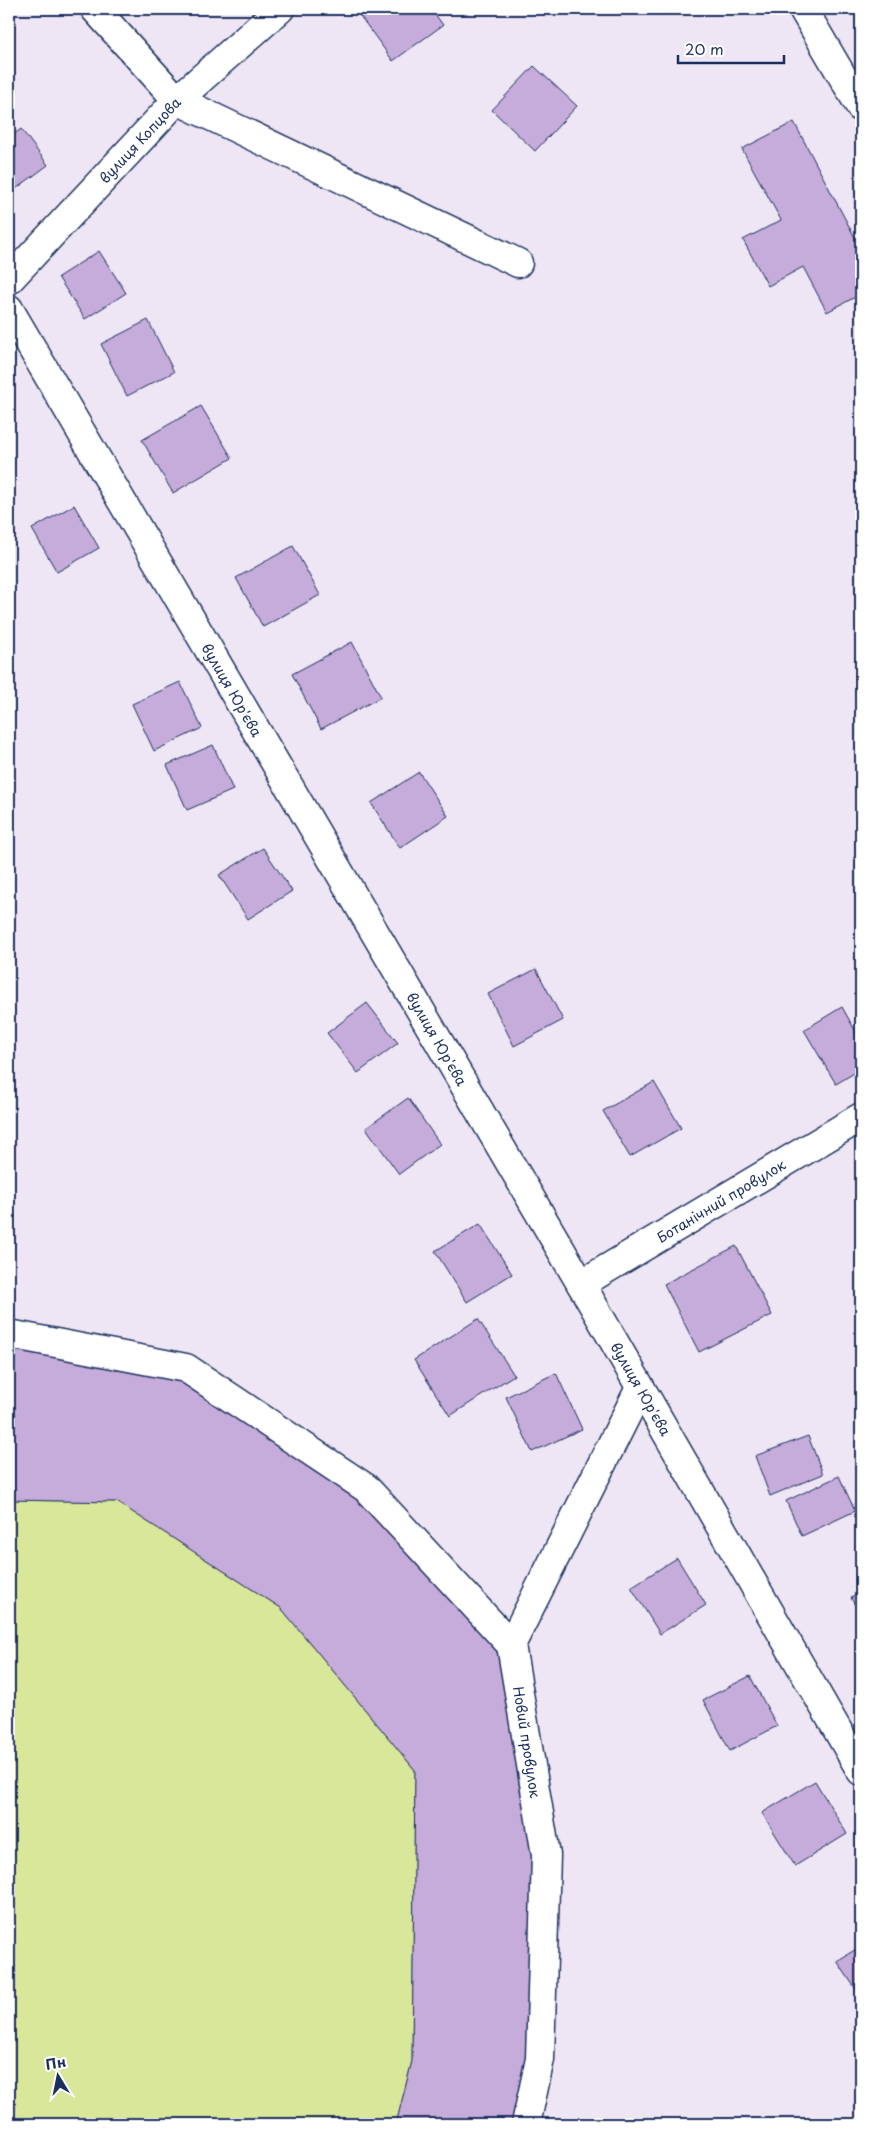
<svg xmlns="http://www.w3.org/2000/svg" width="870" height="2133" font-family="'Playpen Sans',sans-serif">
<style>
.green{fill:#d8e79a;stroke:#7a8b7c}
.building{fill:#c5acda;stroke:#1b2f5e}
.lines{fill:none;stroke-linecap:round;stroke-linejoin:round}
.street-casing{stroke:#1b2f5e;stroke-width:31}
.street{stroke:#fff;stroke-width:28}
.labels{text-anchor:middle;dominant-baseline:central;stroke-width:4;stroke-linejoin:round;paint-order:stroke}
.street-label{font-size:14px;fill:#1b2f5e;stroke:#fff}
</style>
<rect width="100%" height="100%" fill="#eee6f4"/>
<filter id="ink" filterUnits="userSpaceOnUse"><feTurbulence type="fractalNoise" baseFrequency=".02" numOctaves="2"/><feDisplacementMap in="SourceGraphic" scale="10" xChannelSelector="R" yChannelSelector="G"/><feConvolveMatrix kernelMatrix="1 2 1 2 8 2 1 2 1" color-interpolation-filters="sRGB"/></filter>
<g filter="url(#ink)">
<!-- green -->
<polygon class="green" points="9,1500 117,1502 281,1608 415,1770 412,2061 396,2124 9,2124"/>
<!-- building -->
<g class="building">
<polygon points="355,9 431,9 443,25 393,61"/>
<polygon points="534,66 577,106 535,151 492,110"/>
<polygon points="794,122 861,249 861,294 827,312 803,267 768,286 743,240 781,220 742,149"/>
<polygon points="21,129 48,165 9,194 9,138"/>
<polygon points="99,251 126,293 85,319 58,277"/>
<polygon points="148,320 174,372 127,396 101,344"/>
<polygon points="201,406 232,458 173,493 142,440"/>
<polygon points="74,505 99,548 57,572 32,529"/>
<polygon points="293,546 320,595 263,627 236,578"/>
<polygon points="352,642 381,697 321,729 292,674"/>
<polygon points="180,682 202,728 154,751 132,704"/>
<polygon points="213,745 233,790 187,810 167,765"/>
<polygon points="419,772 448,816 400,848 371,803"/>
<polygon points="263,848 292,891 248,919 219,875"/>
<polygon points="536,969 563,1020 514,1046 488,994"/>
<polygon points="367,1003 398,1043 358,1073 327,1033"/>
<polygon points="842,1007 861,1041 861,1069 836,1084 804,1030"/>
<polygon points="654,1082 681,1128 630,1157 603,1111"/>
<polygon points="408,1098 440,1144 399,1174 366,1128"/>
<polygon points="480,1224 512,1274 467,1302 435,1251"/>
<polygon points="736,1246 772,1315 699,1352 664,1284"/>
<polygon points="478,1319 514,1375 450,1416 414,1360"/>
<polygon points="9,1334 186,1368 366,1488 511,1645 546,1855 526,2124 396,2124 412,2061 415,1770 281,1608 117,1502 9,1500"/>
<polygon points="556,1373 582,1429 532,1452 506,1397"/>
<polygon points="808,1436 823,1474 770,1496 755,1456"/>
<polygon points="839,1476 855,1511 802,1536 786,1501"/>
<polygon points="677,1558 706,1605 660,1634 631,1587"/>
<polygon points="861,1592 861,1616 851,1598"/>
<polygon points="750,1676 777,1726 730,1751 703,1700"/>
<polygon points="815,1781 847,1834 795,1866 762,1813"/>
<polygon points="861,1946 861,1997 837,1961"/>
</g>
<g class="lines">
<defs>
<g id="street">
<polyline points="95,9 177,100 518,263"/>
<polyline points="803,9 861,108"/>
<polyline points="9,280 177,100 280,9"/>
<polyline points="9,309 581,1284 861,1771"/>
<polyline points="581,1284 861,1117"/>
<polyline points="9,1334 186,1368 366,1488 511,1645"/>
<polyline points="526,2124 540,2059 546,1855 511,1645 640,1388"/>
</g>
</defs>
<!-- street casing -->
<use href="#street" class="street-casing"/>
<!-- street -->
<use href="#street" class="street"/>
</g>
</g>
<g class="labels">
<!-- street labels -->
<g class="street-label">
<text transform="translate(140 140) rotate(-47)">вулиця Копцова</text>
<text transform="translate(232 690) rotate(60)">вулиця Юр'єва</text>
<text transform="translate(437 1039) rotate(60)">вулиця Юр'єва</text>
<text transform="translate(721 1201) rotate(-31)">Ботанічний провулок</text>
<text transform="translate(641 1389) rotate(60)">вулиця Юр'єва</text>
<text transform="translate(527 1742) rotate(81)">Новий провулок</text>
</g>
</g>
<!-- margin -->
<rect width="870" height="2133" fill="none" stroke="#fff" stroke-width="30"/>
<rect x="15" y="15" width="840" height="2103" fill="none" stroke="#1b2f5e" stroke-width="2" filter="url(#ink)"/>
<!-- north arrow -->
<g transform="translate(58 2076) rotate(350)" stroke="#ffffff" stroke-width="4" paint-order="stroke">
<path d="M0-4L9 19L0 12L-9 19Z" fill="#1b2f5e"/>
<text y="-8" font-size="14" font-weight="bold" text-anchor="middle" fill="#1b2f5e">Пн</text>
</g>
<!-- scale -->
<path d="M678 55v8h106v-8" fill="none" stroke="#1b2f5e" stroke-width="2.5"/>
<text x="685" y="55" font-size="15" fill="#1b2f5e" stroke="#ffffff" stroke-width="4" paint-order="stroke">20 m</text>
</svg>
